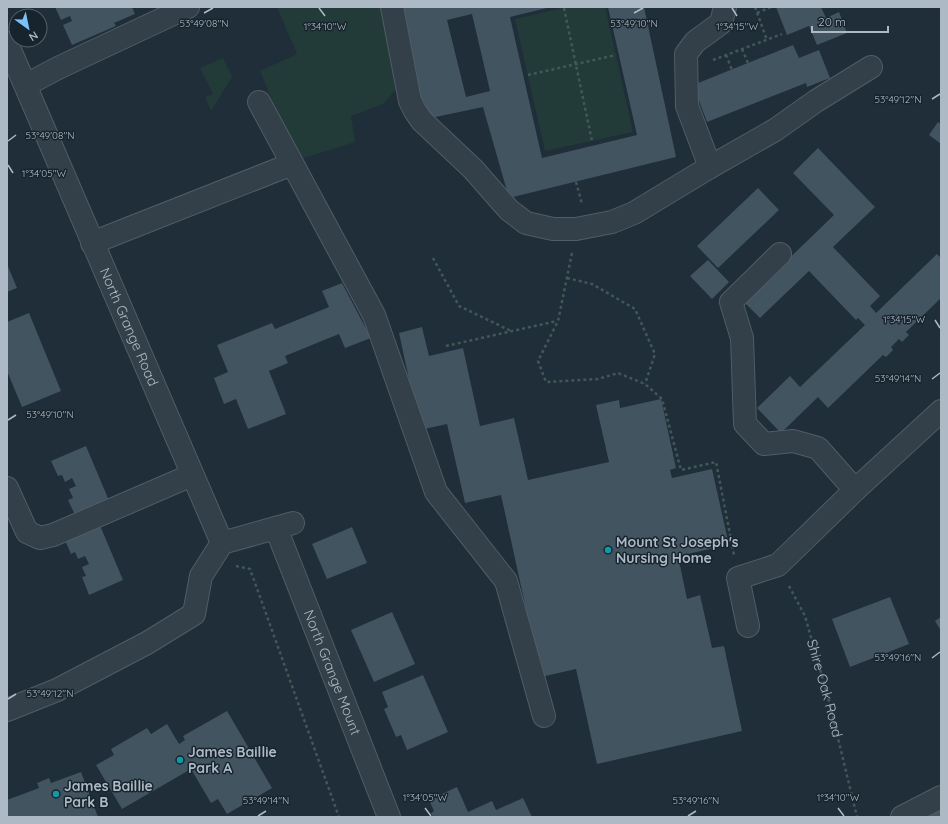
<svg xmlns="http://www.w3.org/2000/svg" width="948" height="824" font-family="Quicksand,sans-serif">
<style>
.green{fill:#223b39}
.building{fill:#425460;fill-rule:evenodd}
.lines{fill:none;stroke-linecap:round;stroke-linejoin:round}
.minor-casing{stroke:#505d66;stroke-width:24}
.path{stroke:#415857;stroke-width:2.5;stroke-dasharray:3 3;stroke-linecap:butt}
.minor{stroke:#333f49;stroke-width:22}
.ticks{fill:none;stroke:#adbac5;stroke-width:1.5}
.culture-dot{fill:#0f9aa8;stroke:#18242d;stroke-width:1.5}
.labels{text-anchor:middle;dominant-baseline:central;stroke-width:3;stroke-linejoin:round;paint-order:stroke}
.street-label{font-size:14px;fill:#adbac5;stroke:#18242d}
.poi-label{font-size:14px;font-weight:bold;fill:#adbac5;stroke:#18242d;text-anchor:start}
.ticks-label{font-size:10px;text-anchor:middle;fill:#adbac5;stroke:#18242d;stroke-width:3;stroke-linejoin:round;paint-order:stroke}
</style>
<rect width="100%" height="100%" fill="#1f2e38"/>
<!-- green -->
<g class="green">
<polygon points="277,7 381,7 398,87 383,104 351,116 355,142 297,160 260,71 297,54"/>
<polygon points="567,7 605,7 633,132 545,151 515,19"/>
<polygon points="223,58 232,77 211,111 205,97 213,94 200,68"/>
</g>
<!-- building -->
<g class="building">
<polygon points="55,7 100,7 101,8 104,7 132,7 135,14 114,23 116,26 72,45 63,25 72,21 70,16 61,20"/>
<path d="M398 7H551L510 17 542 158 637 135 608 7H644L676 157 509 198 483 107 426 119ZM472 14 490 91 466 97 447 20Z"/>
<polygon points="776,7 821,7 826,18 839,12 847,33 817,45 809,26 787,35"/>
<polygon points="793,45 799,58 819,50 830,78 807,87 806,83 707,122 693,85"/>
<polygon points="938,122 941,124 941,144 929,135"/>
<polygon points="818,148 875,207 833,247 880,296 870,306 876,313 937,254 941,258 941,298 906,332 909,335 902,342 899,339 891,347 893,350 886,357 883,355 828,408 818,397 781,433 757,408 790,376 800,387 865,325 858,318 856,320 809,271 760,318 744,302 834,215 793,173"/>
<polygon points="758,188 779,210 718,268 697,246"/>
<polygon points="708,260 729,282 712,299 690,276"/>
<polygon points="7,264 17,288 7,292"/>
<polygon points="342,283 371,338 345,348 339,334 285,356 288,363 269,371 286,414 248,429 236,399 224,404 214,378 228,372 217,345 272,323 275,329 329,307 322,291"/>
<polygon points="29,313 61,391 22,407 7,371 7,322"/>
<polygon points="422,327 429,356 463,348 480,426 514,418 528,480 609,462 596,405 619,400 620,408 661,399 676,468 670,470 672,478 712,469 729,545 678,556 687,599 700,595 712,648 724,646 742,731 597,764 576,669 541,677 501,495 465,503 447,424 420,430 399,333"/>
<polygon points="86,446 110,503 76,517 68,500 73,498 69,489 76,486 72,478 65,482 62,475 58,476 51,461"/>
<polygon points="99,523 123,580 89,595 82,577 86,576 82,567 89,564 85,556 78,559 75,552 71,554 64,538"/>
<polygon points="352,527 367,563 327,579 312,544"/>
<polygon points="890,597 909,644 850,667 832,619"/>
<polygon points="392,612 415,664 374,682 351,630"/>
<polygon points="941,617 941,631 935,621"/>
<polygon points="423,675 448,732 407,750 401,735 396,737 384,709 388,707 382,692"/>
<polygon points="227,711 272,788 227,814 218,799 211,803 191,769 122,809 96,765 114,755 111,749 147,728 151,734 167,724 179,744 185,740 183,736"/>
<polygon points="81,772 98,817 7,817 7,800 39,788 37,783 49,778 51,783"/>
<polygon points="457,787 468,812 492,801 496,810 523,798 532,817 433,817 431,813 434,811 429,800"/>
<polygon points="941,799 941,817 923,817"/>
</g>
<g class="lines">
<defs>
<g id="minor">
<polyline points="392,7 410,101 415,111 422,121 473,169 509,210 526,223 553,229 576,229 612,222 634,213 710,167 775,130 816,101 871,67"/>
<path id="s2" d="M7 43 222 543 293 523"/>
<polyline points="26,85 58,68 188,7"/>
<polyline points="259,102 374,315 436,492 506,581 544,716"/>
<polyline points="710,167 687,106 686,54 695,42 721,23 725,7"/>
<polyline points="92,243 292,164"/>
<polyline points="780,254 731,302 742,338 745,424 764,444 793,441 818,448 855,490"/>
<polyline points="7,488 27,532 40,538 53,535 192,475"/>
<path id="s3" d="M276 528 389 817"/>
<polyline points="748,626 738,578 778,565 855,490 941,411"/>
<polyline points="7,710 57,690 147,643 194,614 201,576 222,543"/>
<polyline points="902,817 941,797"/>
</g>
</defs>
<!-- minor casing -->
<use href="#minor" class="minor-casing"/>
<!-- path -->
<g class="path">
<polyline points="755,7 767,40"/>
<polyline points="564,8 592,141"/>
<polyline points="757,13 771,7"/>
<polyline points="742,49 748,63"/>
<polyline points="726,55 732,70"/>
<polyline points="713,60 782,34"/>
<polyline points="528,75 616,55"/>
<polyline points="576,182 582,204"/>
<polyline points="572,253 558,321 538,361 546,382 598,379 618,373 645,384 662,399 681,470 716,462 734,555"/>
<polyline points="433,258 459,306 511,331"/>
<polyline points="567,278 592,284 635,309 655,354 645,384"/>
<polyline points="446,346 557,321"/>
<polyline points="236,566 250,569 339,817"/>
<path id="s1" d="M789 586 805 616 829 701 857 817"/>
</g>
<!-- minor -->
<use href="#minor" class="minor"/>
</g>
<!-- ticks -->
<path class="ticks" d="M319 8 325 16M732 8 737 16M204 13 213 8M634 13 643 8M932 99 940 94M8 141 16 135M8 165 13 173M935 320 940 328M932 379 940 373M8 420 16 415M932 658 940 652M8 699 16 694M425 808 431 816M838 808 844 816M258 816 266 811M688 816 696 811"/>
<!-- markers -->
<g class="culture-dot">
<circle cx="608" cy="550" r="4"/>
<circle cx="180" cy="760" r="4"/>
<circle cx="56" cy="794" r="4"/>
</g>
<g class="labels">
<!-- street labels -->
<g class="street-label">
<text stroke="none"><textPath href="#s2" startOffset="309">North Grange Road</textPath></text>
<text stroke="none"><textPath href="#s3" startOffset="155">North Grange Mount</textPath></text>
<text stroke="none"><textPath href="#s1" startOffset="109">Shire Oak Road</textPath></text>
</g>
<!-- poi labels -->
<g class="poi-label">
<text x="616" y="542">Mount St Joseph's<tspan x="616" dy="16">Nursing Home</tspan></text>
<text x="188" y="752">James Baillie<tspan x="188" dy="16">Park A</tspan></text>
<text x="64" y="786">James Baillie<tspan x="64" dy="16">Park B</tspan></text>
</g>
</g>
<g class="ticks-label">
<text x="204" y="27">53°49'08"N</text>
<text x="634" y="27">53°49'10"N</text>
<text x="325" y="30">1°34'10"W</text>
<text x="737" y="30">1°34'15"W</text>
<text x="898" y="103">53°49'12"N</text>
<text x="50" y="139">53°49'08"N</text>
<text x="44" y="177">1°34'05"W</text>
<text x="904" y="323">1°34'15"W</text>
<text x="898" y="382">53°49'14"N</text>
<text x="50" y="418">53°49'10"N</text>
<text x="898" y="661">53°49'16"N</text>
<text x="50" y="697">53°49'12"N</text>
<text x="425" y="801">1°34'05"W</text>
<text x="838" y="801">1°34'10"W</text>
<text x="266" y="804">53°49'14"N</text>
<text x="696" y="804">53°49'16"N</text>
</g>
<!-- border -->
<rect width="948" height="824" fill="none" stroke="#adbac5" stroke-width="16"/>
<!-- north arrow -->
<g transform="translate(28 28) rotate(147)"><circle r="19" fill="#18242d" stroke="#54606a"/>
<path d="M0-3L7 15L0 10L-7 15Z" fill="#7bc1fc"/>
<text y="-6" font-size="11" font-weight="bold" text-anchor="middle" fill="#adbac5">N</text>
</g>
<!-- scale -->
<path d="M812 26v6h76v-6" fill="none" stroke="#adbac5" stroke-width="2"/>
<text x="818" y="26" font-size="12" fill="#adbac5" stroke="#18242d" stroke-width="3" paint-order="stroke">20 m</text>
</svg>
